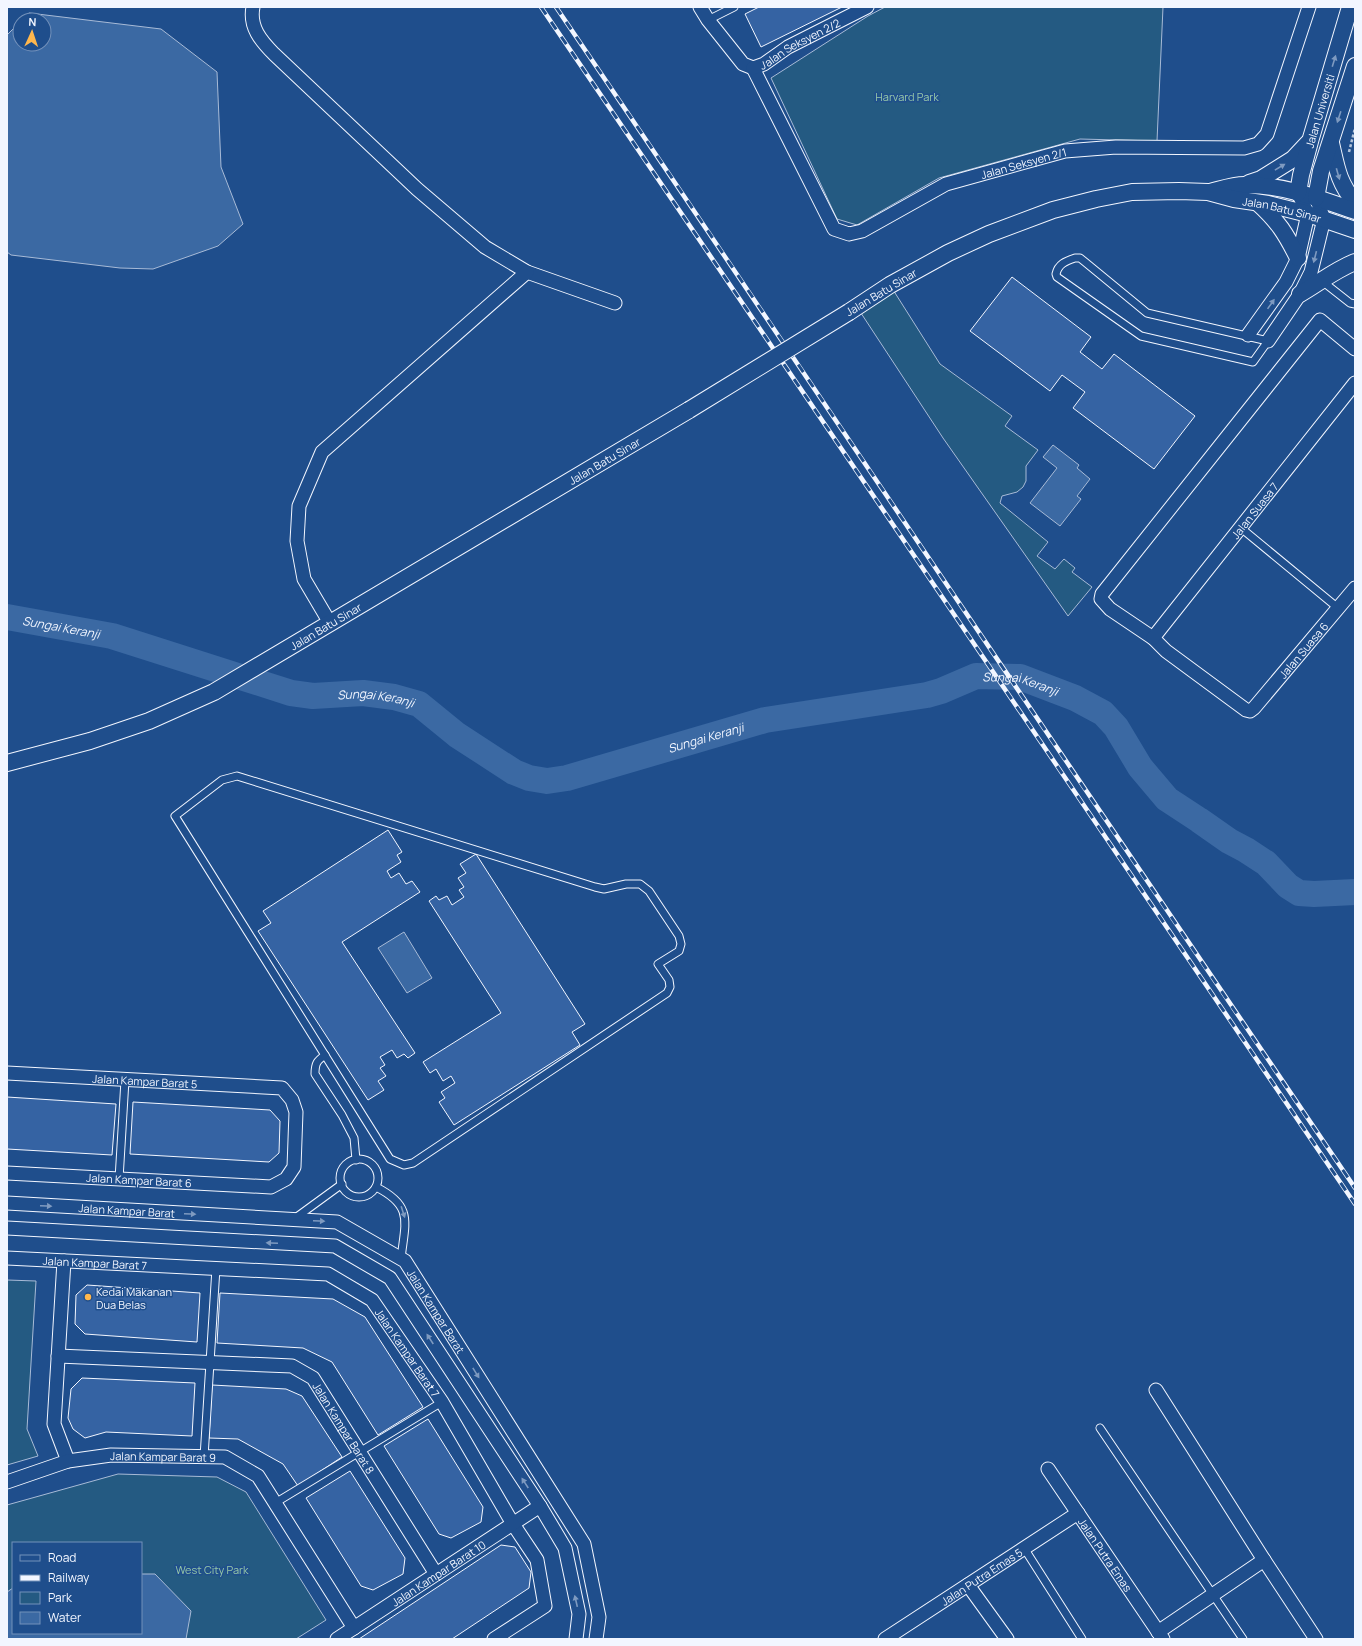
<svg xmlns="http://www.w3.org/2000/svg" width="1362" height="1646" font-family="Manrope,sans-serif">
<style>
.green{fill:#245a82;stroke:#a8bbd7;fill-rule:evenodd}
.water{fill:#3b69a3;stroke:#a8bbd7}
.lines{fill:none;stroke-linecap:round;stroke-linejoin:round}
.river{stroke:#3b69a3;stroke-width:26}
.building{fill:#3563a3;stroke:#f2f6ff}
.service-casing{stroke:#f2f6ff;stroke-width:9}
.minor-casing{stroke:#f2f6ff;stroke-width:15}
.tertiary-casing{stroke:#f2f6ff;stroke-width:18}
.path{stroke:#b3c4dc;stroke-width:2.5;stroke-dasharray:3 2;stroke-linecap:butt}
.service{stroke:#1f4e8c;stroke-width:7}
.minor{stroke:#1f4e8c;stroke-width:13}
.tertiary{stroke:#1f4e8c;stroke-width:16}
.rail-casing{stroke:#f2f6ff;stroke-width:4.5}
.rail{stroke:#1f4e8c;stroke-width:3;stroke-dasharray:9;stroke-linecap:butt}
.tertiary-bridge-casing{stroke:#f2f6ff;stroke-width:18;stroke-linecap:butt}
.tertiary-bridge{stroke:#1f4e8c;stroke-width:16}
.oneway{fill:#7e9ac0}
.poi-dot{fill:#ffb74d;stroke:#1f4e8c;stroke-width:1.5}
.labels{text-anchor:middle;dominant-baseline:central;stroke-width:3;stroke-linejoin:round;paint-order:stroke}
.street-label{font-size:11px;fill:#f2f6ff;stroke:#1f4e8c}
.park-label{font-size:11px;fill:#97c8a6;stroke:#1f4e8c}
.poi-label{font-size:11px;fill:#f2f6ff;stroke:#1f4e8c;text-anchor:start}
.water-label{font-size:12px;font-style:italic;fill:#f2f6ff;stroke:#1f4e8c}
</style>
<rect width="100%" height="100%" fill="#1f4e8c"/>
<!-- green -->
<g class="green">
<polygon points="885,7 1163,7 1157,141 1080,139 939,178 857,225 837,219 771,78 868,16"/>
<polygon points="890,285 940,364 1012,416 1005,426 1038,450 1026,466 1026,481 1023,487 1017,492 1002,496 1000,503 1048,542 1037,556 1055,569 1064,559 1075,568 1072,572 1092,587 1068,616 943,438 857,307"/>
<polygon points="7,1280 36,1281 27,1429 38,1456 7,1465"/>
<path d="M118 1474 217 1477 246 1492 326 1620 296 1639H7V1505ZM13 1543H141V1633H13Z"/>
</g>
<!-- water -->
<g class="water">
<polygon points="29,13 161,29 217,72 221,167 243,224 218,246 153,269 120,268 11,255 7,252 7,35 20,22 20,44 44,44 44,20 22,20"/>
<polygon points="1053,445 1079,465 1077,468 1090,479 1077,496 1081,499 1060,526 1030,503 1057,468 1043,457"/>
<polygon points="404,932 432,978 407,993 378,948"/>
<polygon points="141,1574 155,1574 191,1611 186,1639 7,1639 7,1592 13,1588 13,1633 141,1633"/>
</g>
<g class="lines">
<!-- river -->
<path class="river" id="s1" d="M7 617 112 636 291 693 313 696 363 693 394 697 419 704 457 735 514 772 529 778 547 781 567 778 765 720 927 695 941 691 976 676 1020 677 1075 698 1103 713 1116 727 1140 767 1167 799 1199 820 1229 841 1246 850 1266 863 1288 886 1299 893 1314 894 1355 892"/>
</g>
<!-- building -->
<g class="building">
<polygon points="759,7 842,7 761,47 745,14"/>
<polygon points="1012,277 1091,337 1080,352 1102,369 1114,354 1195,416 1154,469 1073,408 1085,392 1062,375 1050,391 970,331"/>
<polygon points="388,830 402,852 397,855 401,862 387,871 391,878 399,873 406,884 412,881 420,892 342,942 415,1053 408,1058 404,1054 397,1058 392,1050 380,1057 385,1065 380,1068 386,1076 378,1081 384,1090 368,1100 258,931 271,923 263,911"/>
<polygon points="476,854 585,1024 572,1032 580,1045 454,1125 439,1102 445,1098 441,1092 455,1083 451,1076 443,1081 436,1069 430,1073 423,1062 501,1013 429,901 436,896 439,900 447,896 452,905 464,897 459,890 464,887 458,878 466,873 460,864"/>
<polygon points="7,1097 116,1104 112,1155 7,1149"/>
<polygon points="133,1102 270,1110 280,1121 279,1153 269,1162 130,1154"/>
<polygon points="87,1285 200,1293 197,1342 85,1334 75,1324 76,1295"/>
<polygon points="220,1293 333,1299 365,1317 423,1407 378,1435 332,1362 303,1348 217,1343"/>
<polygon points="82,1378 195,1383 192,1436 106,1432 85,1438 73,1429 68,1418 71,1389"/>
<polygon points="212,1385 286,1389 302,1396 342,1457 298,1486 283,1464 238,1439 209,1438"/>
<polygon points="428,1419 483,1507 481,1522 451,1538 439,1534 384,1446"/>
<polygon points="350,1471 405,1558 403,1574 373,1590 361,1586 306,1498"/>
<polygon points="501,1545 515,1547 531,1572 529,1588 452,1639 359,1639"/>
</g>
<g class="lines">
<defs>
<g id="service">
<polyline points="708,20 734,7"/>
<path d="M1075 258H1080L1085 262 1147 313 1268 341 1253 362 1141 336 1057 277 1056 274C1058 264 1066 261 1075 258Z"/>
<polyline points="1322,281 1350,303 1355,304"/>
<polyline points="1241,528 1338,608"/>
<polygon points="237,776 595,887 604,889 626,884 640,884 649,891 679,936 681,944 679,951 658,964 669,980 670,987 667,993 413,1163 404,1165 390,1159 175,816 222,780"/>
<path d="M325 1055C317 1061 315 1063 315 1074L342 1115 354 1138 356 1160"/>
<circle cx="359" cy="1178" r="19"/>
<polyline points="119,1179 125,1080"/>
<path d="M376 1187C414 1206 405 1222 401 1259"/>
<polyline points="294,1219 342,1184"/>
<polyline points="1100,1428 1243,1639"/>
<polyline points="204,1457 216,1268"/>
<polyline points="275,1503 442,1402"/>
<polyline points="1024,1548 1082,1639"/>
</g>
<g id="minor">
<path d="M253 7C249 27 261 41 274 54L417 189 485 247 527 272 615 303"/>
<polyline points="700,7 708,20 743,64 753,68"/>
<path id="s2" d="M753 68 834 229 849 234 862 231 946 184 1065 151 1116 147 1244 148 1258 144 1267 134 1309 7"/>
<path id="s3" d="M753 68 764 64 788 47 867 7"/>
<polyline points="1248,335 1286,282 1298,258 1308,214 1298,193"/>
<polyline points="1268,341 1300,294 1311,272 1324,219 1316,198"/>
<path id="s4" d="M1355 349 1320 320 1102 594 1101 599 1110 609 1153 638 1166 651 1246 710 1250 711 1254 708 1355 588"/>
<polyline points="330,623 304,579 297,541 299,506 322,452 527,272"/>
<path id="s5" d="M1153 638 1355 383"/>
<path id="s6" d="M7 1073 282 1088 292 1100 296 1112 294 1167 286 1179 271 1187 7 1173"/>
<path id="s7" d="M7 1203 337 1222 405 1261 584 1544 599 1617 596 1639"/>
<polyline points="7,1228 335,1246 390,1278 540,1506 565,1548 579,1614 576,1639"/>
<path id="s8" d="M7 1258 328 1274 372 1300 442 1402 513 1524 537 1560 545 1606 494 1639"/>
<polyline points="64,1261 54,1424 68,1461"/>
<path id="s9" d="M58 1356 292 1366 313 1378 436 1574"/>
<polyline points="1156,1390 1264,1560 1316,1639"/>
<path id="s10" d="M1048 1469 1163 1639"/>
<path id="s11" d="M7 1482 68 1461 111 1455 225 1457 258 1476 354 1628"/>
<polyline points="968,1585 1007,1639"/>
<polyline points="1158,1632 1264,1560"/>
<path id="s12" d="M337 1639 540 1506"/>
<path id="s13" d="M885 1639 1078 1513"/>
</g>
<g id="tertiary">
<path d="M1331 143C1337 169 1338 181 1355 203"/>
<polyline points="1249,183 1261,179 1293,159 1308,143"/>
<path d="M1210 192C1222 189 1235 184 1247 185 1284 185 1320 199 1355 211"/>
<path id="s14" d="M1298 193 1301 175 1311 138 1350 7"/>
<polyline points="1316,198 1321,171 1355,66"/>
<path d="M1258 203C1278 221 1286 234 1298 258"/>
<path d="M1300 294C1319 283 1335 270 1355 262"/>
<path id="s15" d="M849 312 890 285 948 253 989 234 1053 210 1096 199 1132 192 1179 191 1208 192 1234 199 1268 204 1308 214 1355 230"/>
<path id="s16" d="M7 763 90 741 149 721 214 692 689 410"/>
</g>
</defs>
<!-- service casing -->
<use href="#service" class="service-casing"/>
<!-- minor casing -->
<use href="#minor" class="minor-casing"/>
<!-- tertiary casing -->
<use href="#tertiary" class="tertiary-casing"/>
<!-- path -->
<polyline class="path" points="1349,152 1355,128"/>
<!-- service -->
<use href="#service" class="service"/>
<!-- minor -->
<use href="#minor" class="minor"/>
<!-- tertiary -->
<use href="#tertiary" class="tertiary"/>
<defs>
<g id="rail">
<polyline points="541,7 1355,1204"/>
<path d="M556 7C823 400 1088 795 1355 1188"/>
</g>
</defs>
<!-- rail casing -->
<use href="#rail" class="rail-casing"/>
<!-- rail -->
<use href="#rail" class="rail"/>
<defs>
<polyline id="tertiary-bridge" points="689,410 849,312"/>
</defs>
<!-- tertiary-bridge casing -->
<use href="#tertiary-bridge" class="tertiary-bridge-casing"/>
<!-- tertiary-bridge -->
<use href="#tertiary-bridge" class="tertiary-bridge"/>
</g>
<!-- one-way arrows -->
<defs><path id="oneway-solid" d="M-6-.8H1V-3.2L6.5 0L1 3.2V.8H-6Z"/></defs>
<g class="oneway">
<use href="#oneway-solid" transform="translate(1334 61) rotate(-73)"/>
<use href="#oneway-solid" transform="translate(1339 117) rotate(108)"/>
<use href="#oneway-solid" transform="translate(1280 167) rotate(-31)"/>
<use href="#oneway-solid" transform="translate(1338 174) rotate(74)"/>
<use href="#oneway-solid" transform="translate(1315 257) rotate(104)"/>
<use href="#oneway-solid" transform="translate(1271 304) rotate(-55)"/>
<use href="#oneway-solid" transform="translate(46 1206) rotate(3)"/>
<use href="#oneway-solid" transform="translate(403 1212) rotate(72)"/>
<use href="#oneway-solid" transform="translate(190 1214) rotate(3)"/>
<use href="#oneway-solid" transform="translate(319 1221) rotate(3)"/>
<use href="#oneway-solid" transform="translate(272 1243) rotate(-177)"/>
<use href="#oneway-solid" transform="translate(430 1339) rotate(-123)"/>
<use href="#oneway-solid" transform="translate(476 1373) rotate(58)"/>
<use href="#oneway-solid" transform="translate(525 1483) rotate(-123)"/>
<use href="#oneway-solid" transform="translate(576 1601) rotate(-103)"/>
</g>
<!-- markers -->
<circle class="poi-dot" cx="88" cy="1297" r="4"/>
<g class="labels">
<!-- street labels -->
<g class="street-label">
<text stroke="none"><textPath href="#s3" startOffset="53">Jalan Seksyen 2/2</textPath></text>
<text stroke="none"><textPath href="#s14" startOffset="85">Jalan Universiti</textPath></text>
<text stroke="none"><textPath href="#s2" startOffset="386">Jalan Seksyen 2/1</textPath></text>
<text stroke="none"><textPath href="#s15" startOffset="462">Jalan Batu Sinar</textPath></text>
<text transform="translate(881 292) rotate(-31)">Jalan Batu Sinar</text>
<text stroke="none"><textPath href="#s16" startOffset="673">Jalan Batu Sinar</textPath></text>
<text stroke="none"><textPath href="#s5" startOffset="163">Jalan Suasa 7</textPath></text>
<text stroke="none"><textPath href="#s16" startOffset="349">Jalan Batu Sinar</textPath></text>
<text stroke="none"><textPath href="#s4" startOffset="669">Jalan Suasa 6</textPath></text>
<text stroke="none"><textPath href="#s6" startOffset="138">Jalan Kampar Barat 5</textPath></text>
<text transform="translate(139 1180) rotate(3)">Jalan Kampar Barat 6</text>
<text stroke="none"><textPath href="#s7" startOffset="120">Jalan Kampar Barat</textPath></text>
<text stroke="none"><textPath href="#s8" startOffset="88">Jalan Kampar Barat 7</textPath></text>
<text stroke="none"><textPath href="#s7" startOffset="468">Jalan Kampar Barat</textPath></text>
<text stroke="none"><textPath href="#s8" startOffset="436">Jalan Kampar Barat 7</textPath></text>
<text stroke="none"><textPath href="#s9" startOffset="317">Jalan Kampar Barat 8</textPath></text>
<text stroke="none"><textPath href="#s11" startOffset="160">Jalan Kampar Barat 9</textPath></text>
<text stroke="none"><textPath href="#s10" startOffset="103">Jalan Putra Emas</textPath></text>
<text stroke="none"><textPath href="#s12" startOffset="121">Jalan Kampar Barat 10</textPath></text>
<text stroke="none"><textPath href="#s13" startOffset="115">Jalan Putra Emas 5</textPath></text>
</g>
<!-- park labels -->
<g class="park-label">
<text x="907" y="96">Harvard Park</text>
<text x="212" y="1569">West City Park</text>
</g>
<!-- poi labels -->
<g class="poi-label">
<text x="96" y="1291">Kedai Makanan<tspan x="96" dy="13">Dua Belas</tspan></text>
</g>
<!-- water labels -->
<g class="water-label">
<text stroke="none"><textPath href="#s1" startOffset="55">Sungai Keranji</textPath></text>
<text stroke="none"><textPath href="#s1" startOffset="1064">Sungai Keranji</textPath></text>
<text stroke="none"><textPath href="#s1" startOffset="380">Sungai Keranji</textPath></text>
<text stroke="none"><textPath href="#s1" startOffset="740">Sungai Keranji</textPath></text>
</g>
</g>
<!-- border -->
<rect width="1362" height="1646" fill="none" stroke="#f2f6ff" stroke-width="16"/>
<!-- legend -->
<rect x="12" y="1542" width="130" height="92" fill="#1f4e8c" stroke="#7391ba"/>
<rect x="20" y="1555" width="20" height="6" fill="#1f4e8c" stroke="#7391ba"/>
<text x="48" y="1562" font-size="12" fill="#f2f6ff">Road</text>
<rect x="20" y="1575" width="20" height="6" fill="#f2f6ff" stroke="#7391ba"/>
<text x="48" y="1582" font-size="12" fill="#f2f6ff">Railway</text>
<rect x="20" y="1592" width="20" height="12" fill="#245a82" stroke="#7391ba"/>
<text x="48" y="1602" font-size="12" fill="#f2f6ff">Park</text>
<rect x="20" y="1612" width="20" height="12" fill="#3b69a3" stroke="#7391ba"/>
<text x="48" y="1622" font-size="12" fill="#f2f6ff">Water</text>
<!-- north arrow -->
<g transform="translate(32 32) rotate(3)"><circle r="19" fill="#1f4e8c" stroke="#7391ba"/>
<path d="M0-3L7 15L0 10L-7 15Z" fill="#ffb74d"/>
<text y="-6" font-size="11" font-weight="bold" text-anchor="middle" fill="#f2f6ff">N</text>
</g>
</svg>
